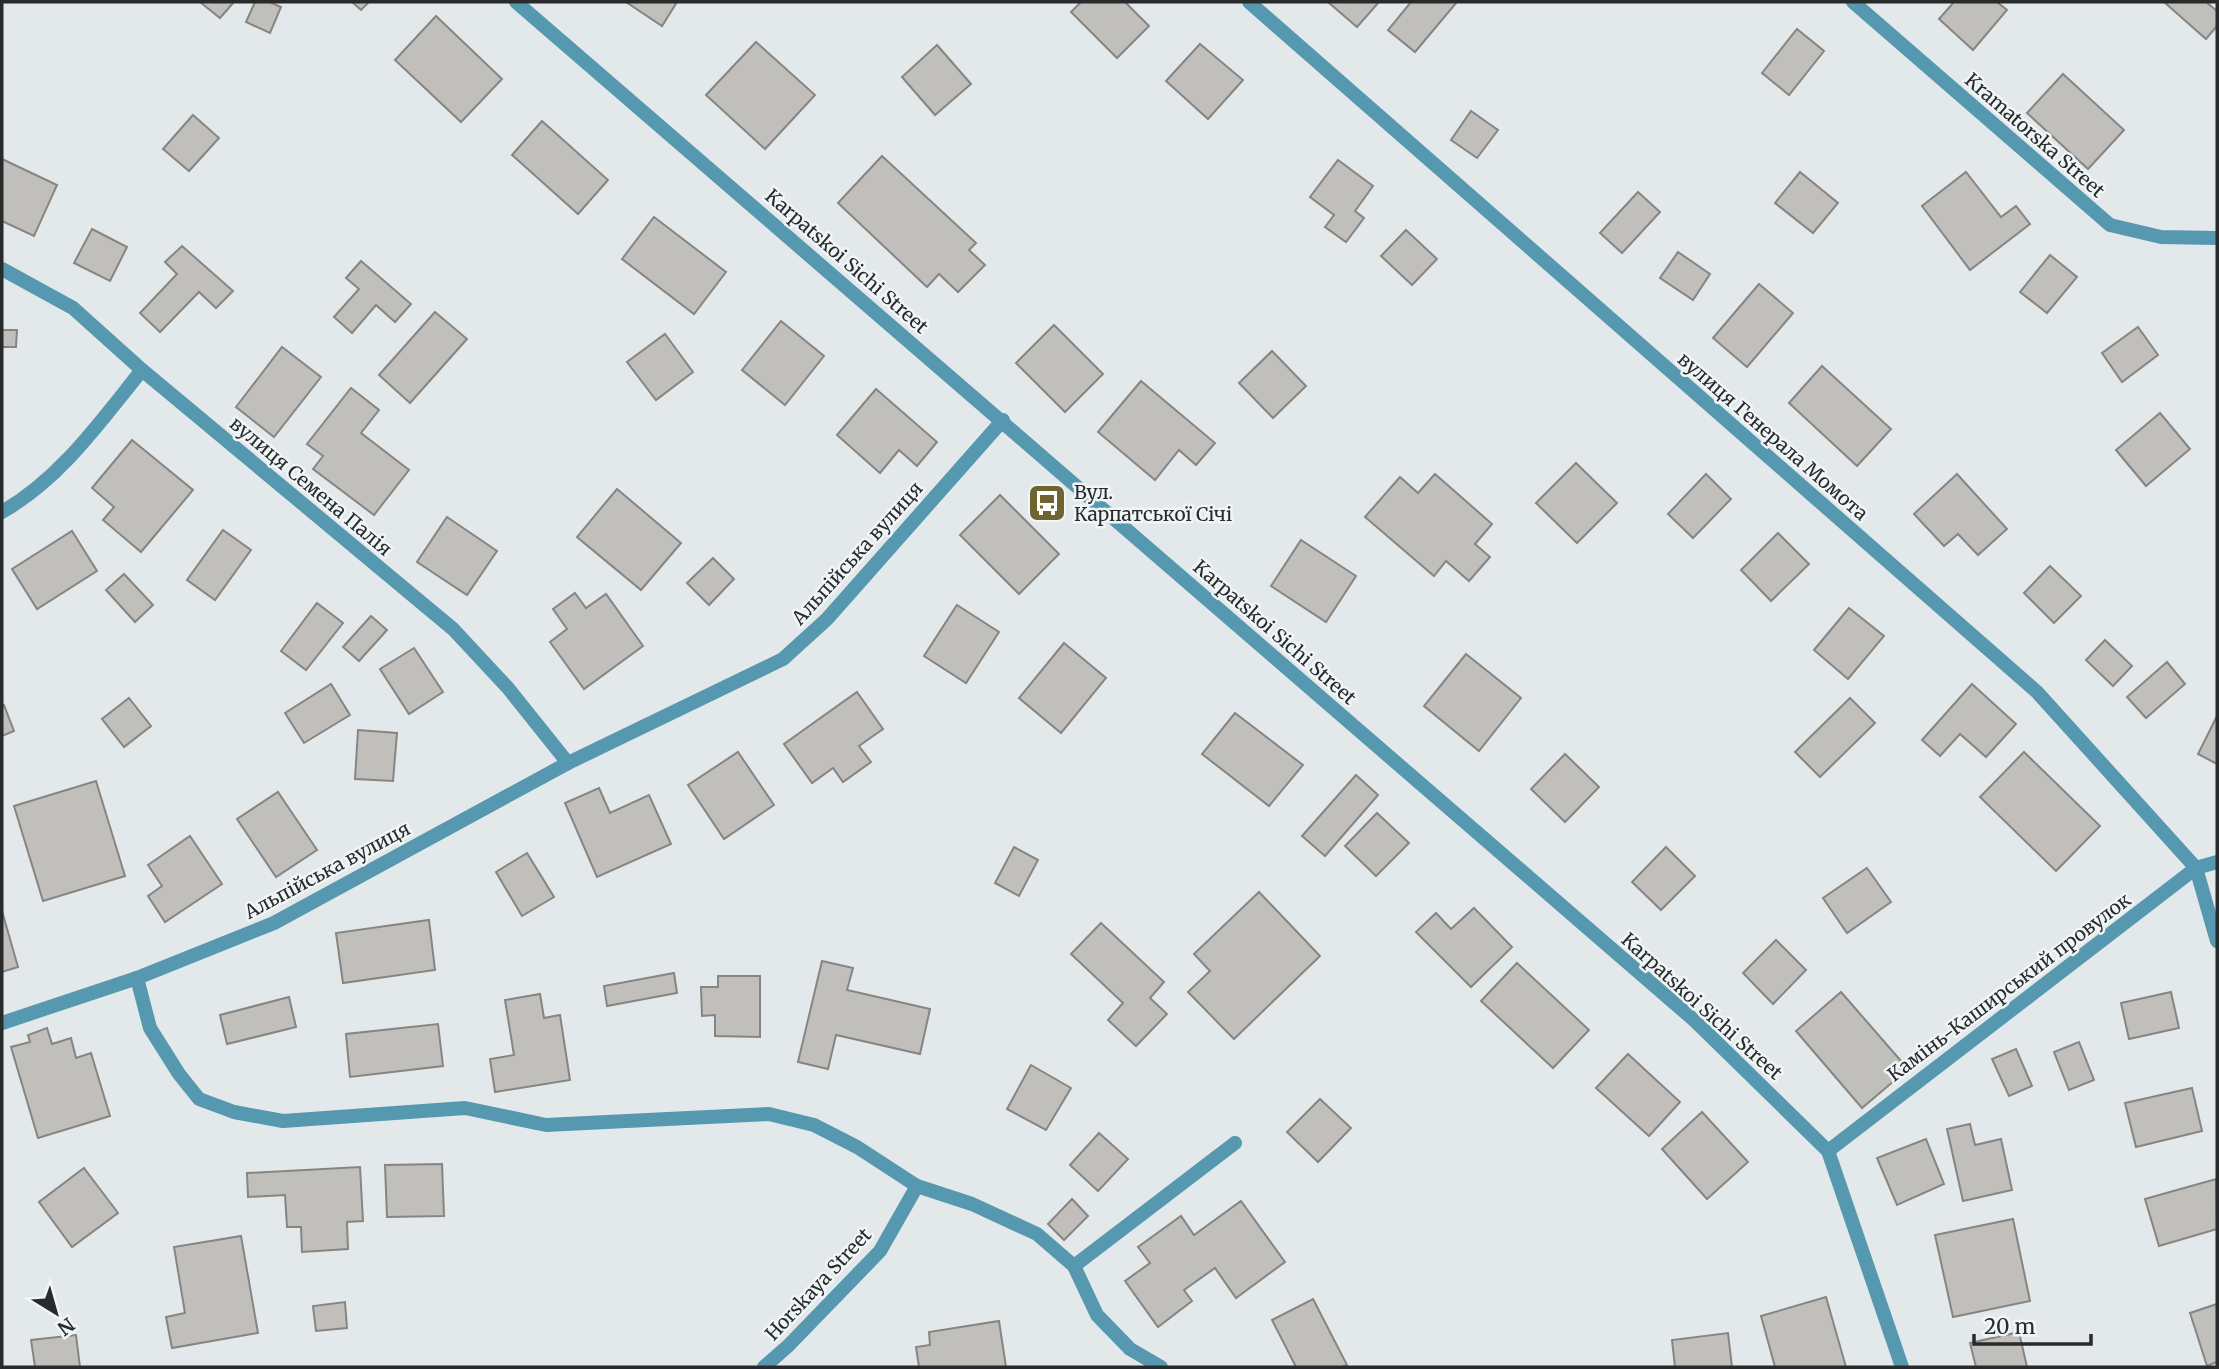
<svg xmlns="http://www.w3.org/2000/svg" width="2219" height="1369" font-family="Merriweather,serif">
<style>
.building{fill:#c1bfbb;stroke:#868581;stroke-width:2}
.lines{fill:none;stroke-linecap:round;stroke-linejoin:round}
.lane{stroke:#5698af;stroke-width:14}
.street{stroke:#5698af;stroke-width:14}
.labels{text-anchor:middle;dominant-baseline:central;stroke-width:5;stroke-linejoin:round;paint-order:stroke}
.street-label{font-size:19px;fill:#282a2b;stroke:#f0f6f8}
.poi-label{font-size:19px;fill:#282a2b;stroke:#f0f6f8;text-anchor:start}
</style>
<rect width="100%" height="100%" fill="#e3e9eb"/>
<!-- building -->
<g class="building">
<polygon points="200,2 234,2 220,18"/>
<polygon points="255,2 270,2 281,7 270,33 246,22"/>
<polygon points="352,2 369,2 361,10"/>
<polygon points="626,2 677,2 662,26"/>
<polygon points="1081,2 1125,2 1149,26 1117,58 1071,12"/>
<polygon points="1328,2 1379,2 1357,27"/>
<polygon points="1411,2 1457,2 1415,52 1388,30"/>
<polygon points="1954,2 1997,2 2007,10 1973,50 1939,19"/>
<polygon points="2164,2 2206,2 2217,11 2217,26 2206,39"/>
<polygon points="436,16 502,79 461,122 395,60"/>
<polygon points="1797,29 1824,51 1789,95 1762,73"/>
<polygon points="756,42 815,95 765,149 706,95"/>
<polygon points="1200,44 1243,80 1208,119 1166,81"/>
<polygon points="937,45 971,84 935,115 902,77"/>
<polygon points="2063,74 2124,130 2088,169 2027,113"/>
<polygon points="1471,111 1498,130 1477,158 1451,140"/>
<polygon points="193,115 219,138 189,171 163,149"/>
<polygon points="542,121 608,180 578,214 512,155"/>
<polygon points="882,156 976,243 969,250 985,265 958,292 939,274 927,287 838,203"/>
<polygon points="2,159 57,185 34,236 2,221"/>
<polygon points="1338,160 1373,186 1355,211 1364,218 1346,242 1325,227 1334,215 1310,197"/>
<polygon points="1800,172 1838,203 1813,233 1775,203"/>
<polygon points="1966,172 2001,217 2016,206 2030,224 1970,270 1922,206"/>
<polygon points="1638,192 1660,212 1622,253 1600,233"/>
<polygon points="654,217 726,272 694,314 622,259"/>
<polygon points="92,229 127,247 110,281 74,263"/>
<polygon points="1406,230 1437,259 1412,285 1381,256"/>
<polygon points="182,246 233,291 216,308 199,292 160,332 140,313 177,274 165,262"/>
<polygon points="1678,252 1710,274 1693,300 1660,278"/>
<polygon points="2050,255 2077,277 2047,313 2020,292"/>
<polygon points="361,261 411,304 395,322 376,305 352,333 334,317 359,289 346,278"/>
<polygon points="1759,284 1793,313 1747,367 1713,338"/>
<polygon points="435,312 467,339 410,403 379,375"/>
<polygon points="781,321 824,356 785,405 742,370"/>
<polygon points="1054,325 1103,374 1065,412 1016,363"/>
<polygon points="2138,327 2158,355 2122,382 2102,353"/>
<polygon points="2,330 17,330 16,347 2,347"/>
<polygon points="665,334 693,372 656,400 627,362"/>
<polygon points="282,347 321,377 274,437 236,407"/>
<polygon points="1272,351 1306,386 1273,418 1239,383"/>
<polygon points="1822,366 1891,429 1857,466 1789,403"/>
<polygon points="1141,381 1215,443 1196,465 1179,450 1155,480 1098,432"/>
<polygon points="351,388 379,410 361,433 409,470 374,515 313,469 323,456 307,444"/>
<polygon points="876,389 937,442 917,466 899,450 880,473 837,435"/>
<polygon points="2160,413 2190,449 2146,486 2116,450"/>
<polygon points="132,440 193,490 141,552 103,520 114,507 92,488"/>
<polygon points="1576,463 1617,503 1577,543 1536,503"/>
<polygon points="1435,474 1492,524 1475,544 1490,557 1469,581 1446,561 1434,576 1365,517 1400,477 1418,493"/>
<polygon points="1706,474 1731,499 1693,538 1668,514"/>
<polygon points="1957,474 2007,529 1978,555 1958,534 1944,546 1914,514"/>
<polygon points="617,489 681,543 641,590 577,537"/>
<polygon points="1000,495 1059,554 1019,594 960,535"/>
<polygon points="447,517 497,551 467,595 417,562"/>
<polygon points="223,530 251,550 215,600 187,580"/>
<polygon points="72,531 97,571 37,609 12,569"/>
<polygon points="1778,533 1809,564 1771,601 1741,570"/>
<polygon points="1301,540 1356,576 1326,622 1271,586"/>
<polygon points="713,558 734,579 709,605 687,583"/>
<polygon points="2050,566 2081,596 2054,623 2024,593"/>
<polygon points="124,574 153,605 135,622 106,590"/>
<polygon points="575,593 586,608 606,594 643,646 584,689 550,642 567,629 553,609"/>
<polygon points="317,603 343,623 306,670 281,651"/>
<polygon points="957,605 999,632 966,683 924,656"/>
<polygon points="1849,608 1884,636 1848,679 1814,650"/>
<polygon points="371,616 387,630 359,661 343,647"/>
<polygon points="2105,640 2132,666 2113,686 2086,660"/>
<polygon points="1064,643 1106,678 1061,733 1019,698"/>
<polygon points="414,648 443,692 409,714 380,669"/>
<polygon points="1466,654 1521,698 1479,751 1424,706"/>
<polygon points="2167,662 2185,684 2146,718 2127,697"/>
<polygon points="331,684 350,715 304,743 285,713"/>
<polygon points="1972,684 2016,724 1986,757 1960,734 1940,756 1922,740"/>
<polygon points="857,692 883,729 859,746 871,762 843,782 833,768 812,783 784,744"/>
<polygon points="129,698 151,726 124,747 102,719"/>
<polygon points="1850,698 1875,723 1820,777 1795,752"/>
<polygon points="4,705 14,731 2,736 2,706"/>
<polygon points="1235,713 1303,765 1269,806 1202,754"/>
<polygon points="2217,716 2217,764 2198,754"/>
<polygon points="358,730 397,733 393,781 355,779"/>
<polygon points="738,752 774,805 724,839 688,785"/>
<polygon points="2024,752 2100,826 2056,871 1980,797"/>
<polygon points="1565,754 1599,787 1565,822 1531,789"/>
<polygon points="1356,775 1378,795 1325,856 1302,836"/>
<polygon points="96,781 125,876 43,901 14,806"/>
<polygon points="599,788 610,813 649,795 671,844 597,877 565,803"/>
<polygon points="278,792 317,850 276,877 237,819"/>
<polygon points="1377,813 1409,843 1376,876 1345,846"/>
<polygon points="190,836 222,884 165,922 148,896 162,886 148,865"/>
<polygon points="1014,847 1038,860 1019,896 995,883"/>
<polygon points="1666,847 1695,876 1661,910 1632,882"/>
<polygon points="527,853 554,897 522,916 496,872"/>
<polygon points="1867,868 1891,902 1847,933 1823,898"/>
<polygon points="1259,892 1320,956 1234,1039 1188,992 1210,971 1194,954"/>
<polygon points="1474,908 1512,947 1471,987 1416,932 1436,913 1451,929"/>
<polygon points="2,911 18,967 2,972"/>
<polygon points="429,920 435,970 343,983 336,933"/>
<polygon points="1101,923 1164,982 1150,998 1167,1014 1136,1046 1108,1020 1123,1003 1071,954"/>
<polygon points="1776,940 1806,970 1773,1004 1743,973"/>
<polygon points="822,961 853,968 847,990 930,1009 920,1054 836,1035 828,1069 798,1062"/>
<polygon points="1517,963 1589,1030 1553,1068 1481,1001"/>
<polygon points="674,973 677,993 607,1006 604,986"/>
<polygon points="718,976 760,976 760,1037 715,1036 715,1015 702,1016 701,987 718,987"/>
<polygon points="1841,992 1908,1069 1862,1108 1796,1031"/>
<polygon points="2171,992 2179,1028 2129,1039 2121,1003"/>
<polygon points="540,994 544,1018 560,1015 570,1080 495,1092 490,1059 514,1055 505,1000"/>
<polygon points="289,997 296,1027 227,1044 220,1015"/>
<polygon points="438,1024 443,1066 350,1077 346,1034"/>
<polygon points="47,1028 52,1044 71,1038 76,1058 91,1053 110,1116 38,1138 11,1047 30,1042 28,1035"/>
<polygon points="2079,1042 2094,1080 2069,1090 2054,1052"/>
<polygon points="2016,1049 2032,1086 2009,1096 1992,1059"/>
<polygon points="1628,1054 1680,1102 1649,1136 1596,1088"/>
<polygon points="1031,1065 1071,1088 1046,1130 1007,1109"/>
<polygon points="2192,1088 2202,1131 2136,1147 2125,1103"/>
<polygon points="1320,1099 1351,1128 1318,1162 1287,1132"/>
<polygon points="1702,1112 1748,1162 1707,1199 1662,1149"/>
<polygon points="1970,1124 1975,1145 2001,1139 2012,1190 1963,1201 1947,1129"/>
<polygon points="1099,1133 1128,1159 1098,1191 1070,1165"/>
<polygon points="1926,1139 1944,1184 1897,1205 1877,1158"/>
<polygon points="442,1164 444,1216 387,1217 385,1165"/>
<polygon points="360,1167 363,1221 347,1222 348,1249 302,1252 301,1227 287,1227 285,1195 248,1197 247,1173"/>
<polygon points="84,1168 118,1213 72,1247 39,1202"/>
<polygon points="2216,1179 2217,1229 2159,1246 2145,1199"/>
<polygon points="1072,1199 1088,1216 1064,1240 1048,1224"/>
<polygon points="1241,1201 1285,1262 1236,1298 1215,1268 1184,1290 1192,1301 1158,1327 1125,1281 1150,1263 1138,1247 1181,1216 1194,1235"/>
<polygon points="2013,1219 2030,1301 1953,1317 1935,1235"/>
<polygon points="241,1236 258,1333 172,1348 166,1317 185,1313 174,1247"/>
<polygon points="1826,1297 1846,1367 1775,1367 1761,1316"/>
<polygon points="1313,1299 1347,1365 1342,1367 1296,1367 1272,1320"/>
<polygon points="345,1302 347,1328 316,1331 313,1306"/>
<polygon points="2217,1304 2217,1362 2207,1366 2190,1313"/>
<polygon points="999,1321 1006,1367 919,1367 916,1347 930,1345 929,1332"/>
<polygon points="2019,1332 2027,1367 1976,1367 1970,1343"/>
<polygon points="1728,1333 1732,1367 1675,1367 1672,1340"/>
<polygon points="76,1335 80,1367 35,1367 31,1340"/>
</g>
<g class="lines">
<!-- lane -->
<polyline class="lane" points="1074,1266 1235,1143"/>
<!-- street -->
<g class="street">
<polyline points="516,2 1694,1020 1828,1151 1902,1367"/>
<polyline points="1249,2 2037,692 2196,868 2217,941"/>
<polyline points="1853,2 2110,225 2161,237 2217,238"/>
<polyline points="2,269 73,308 142,370 453,629 508,688 568,763"/>
<polyline points="1003,420 827,619 783,659 568,763 274,923 137,978 150,1028 179,1074 199,1099 234,1112 283,1121 465,1108 546,1125 769,1114 814,1125 857,1147 917,1186 972,1204 1037,1234 1074,1266 1097,1315 1130,1349 1161,1367"/>
<path d="M2 512C61 478 100 422 142 370"/>
<polyline points="2,1023 137,978"/>
<polyline points="1828,1151 2196,868 2217,862"/>
<polyline points="764,1367 788,1346 880,1251 917,1186"/>
</g>
</g>
<!-- icons -->
<defs>
<symbol id="bus-square" viewBox="-11 -11 22 22"><rect x="-9" y="-9" width="18" height="18" rx="4" fill="#6f6330" stroke="#f0f6f8"/><path d="M-5-6H5V4H4V6H2V4H-2V6H-4V4H-5ZM-3.5-4V0h7V-4ZM-3.5 1.2v1.5H-2V1.2ZM2 1.2v1.5H3.5V1.2Z" fill="#fff"/></symbol>
</defs>
<g fill-rule="evenodd">
<use href="#bus-square" x="1025" y="481" width="44" height="44"/>
</g>
<g class="labels">
<!-- street labels -->
<g class="street-label">
<text transform="translate(2035 135) rotate(41)">Kramatorska Street</text>
<text transform="translate(847 261) rotate(41)">Karpatskoi Sichi Street</text>
<text transform="translate(1773 436) rotate(41)">вулиця Генерала Момота</text>
<text transform="translate(311 486) rotate(40)">вулиця Семена Палія</text>
<text transform="translate(857 553) rotate(-48)">Альпійська вулиця</text>
<text transform="translate(1275 632) rotate(41)">Karpatskoi Sichi Street</text>
<text transform="translate(327 870) rotate(-28)">Альпійська вулиця</text>
<text transform="translate(2009 987) rotate(-37)">Камінь-Каширський провулок</text>
<text transform="translate(1702 1006) rotate(42)">Karpatskoi Sichi Street</text>
<text transform="translate(818 1284) rotate(-47)">Horskaya Street</text>
</g>
<!-- poi labels -->
<g class="poi-label">
<text x="1074" y="492">Вул.<tspan x="1074" dy="22">Карпатської Січі</tspan></text>
</g>
</g>
<!-- border -->
<rect width="2219" height="1369" fill="none" stroke="#282a2b" stroke-width="7"/>
<!-- north arrow -->
<g transform="translate(56 1313) rotate(143)" stroke="#f0f6f8" stroke-width="5" paint-order="stroke">
<path d="M0-5L12 26L0 18L-12 26Z" fill="#282a2b"/>
<text y="-10" font-size="19" font-weight="bold" text-anchor="middle" fill="#282a2b">N</text>
</g>
<!-- scale -->
<path d="M1974 1334v10h117v-10" fill="none" stroke="#282a2b" stroke-width="3.5"/>
<text x="1984" y="1334" font-size="21" fill="#282a2b" stroke="#f0f6f8" stroke-width="5" paint-order="stroke">20 m</text>
</svg>
